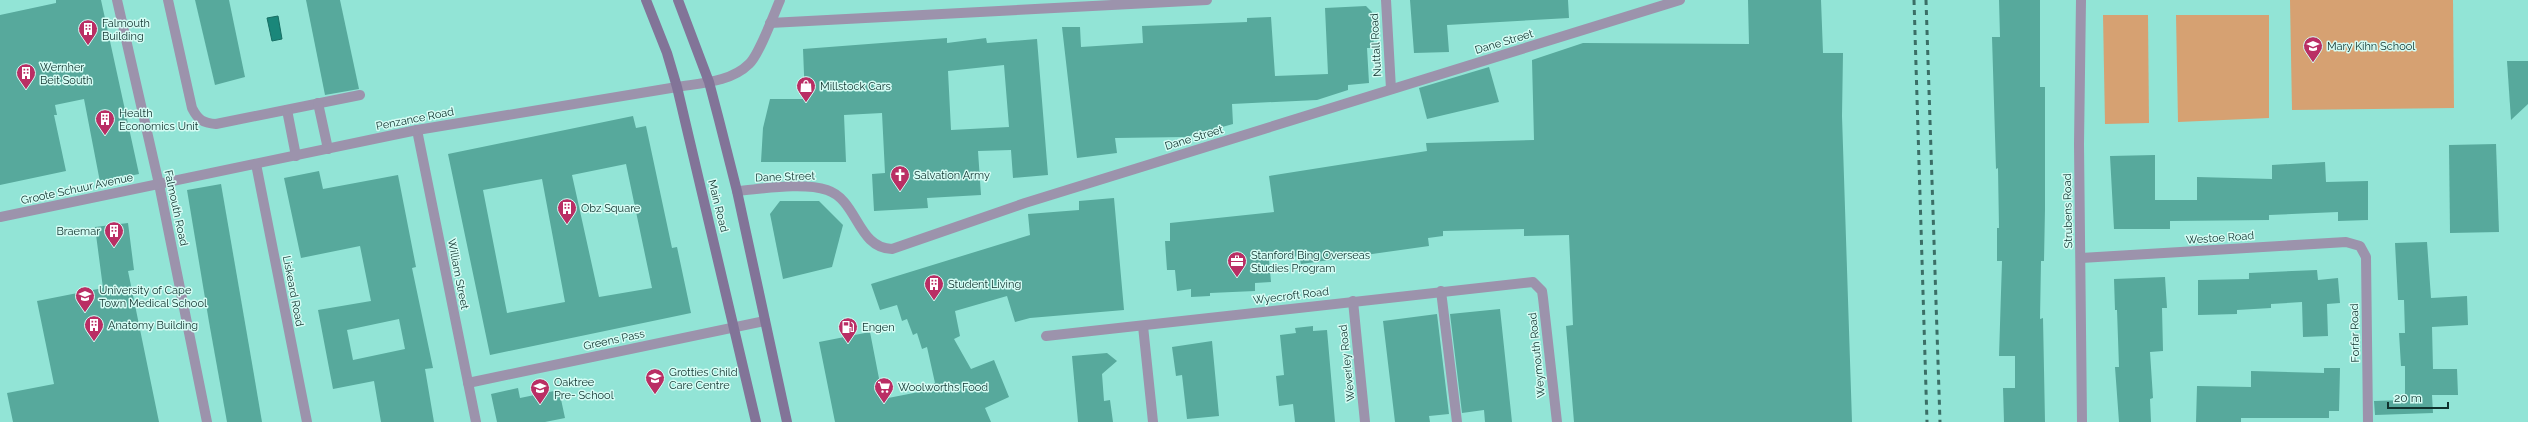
<svg xmlns="http://www.w3.org/2000/svg" width="2528" height="422" font-family="Raleway,sans-serif">
<style>
.green{fill:#d6a172}
.water{fill:#1a877a;stroke:#176e63}
.building{fill:#57a99c;fill-rule:evenodd}
.lines{fill:none;stroke-linecap:round;stroke-linejoin:round}
.minor{stroke:#9c93ac;stroke-width:10}
.tertiary{stroke:#9c93ac;stroke-width:10}
.secondary{stroke:#827498;stroke-width:10}
.rail{stroke:#3b6e66;stroke-width:3;stroke-dasharray:5 5;stroke-linecap:butt}
.labels{text-anchor:middle;dominant-baseline:central;stroke-width:3;stroke-linejoin:round;paint-order:stroke}
.poi-label{font-size:11px;fill:#10332e;stroke:#d5fcf4;text-anchor:start}
.street-label{font-size:11px;fill:#10332e;stroke:#d5fcf4}
</style>
<rect width="100%" height="100%" fill="#92e4d6"/>
<!-- green -->
<g class="green">
<polygon points="2290,0 2453,0 2454,108 2292,110"/>
<polygon points="2103,15 2148,15 2149,123 2105,124"/>
<polygon points="2176,15 2269,15 2269,118 2178,122"/>
</g>
<!-- water -->
<polygon class="water" points="278,16 282,39 272,41 267,18"/>
<!-- building -->
<g class="building">
<polygon points="56,0 101,0 139,174 100,182 84,99 55,105 57,115 54,115 66,171 0,185 0,15 56,3"/>
<polygon points="195,0 229,0 245,77 215,85"/>
<polygon points="306,0 340,0 359,89 325,95"/>
<polygon points="1410,0 1568,0 1569,18 1447,25 1449,52 1414,53"/>
<polygon points="1748,0 1821,0 1823,53 1843,53 1842,116 1852,422 1574,422 1566,326 1573,325 1569,235 1524,236 1524,229 1443,231 1443,236 1428,238 1429,246 1301,264 1299,256 1269,260 1271,282 1255,283 1255,291 1210,293 1210,296 1191,297 1191,289 1177,291 1175,270 1167,270 1165,241 1170,241 1170,223 1274,212 1269,176 1427,151 1426,143 1534,140 1532,60 1583,43 1749,44"/>
<polygon points="1999,0 2040,0 2040,87 2045,87 2045,209 2044,261 2041,261 2040,319 2043,318 2045,422 2004,422 2003,388 2015,388 2015,356 1999,356 2002,261 1997,261 1997,228 1999,228 1998,168 1996,169 1992,37 2000,37"/>
<polygon points="1366,6 1372,12 1374,48 1367,48 1369,83 1348,85 1348,90 1317,100 1232,104 1233,124 1186,137 1115,138 1117,153 1077,158 1062,27 1080,27 1081,47 1143,43 1142,26 1247,22 1247,18 1271,17 1275,76 1328,74 1325,8"/>
<path d="M947 38V43L986 38 987 43 1037 39 1048 175 1013 178 1011 150 978 151 981 195 927 198 928 208 874 211 872 174 885 173 882 113 844 115 846 162H761L763 128 770 99H805L803 49ZM1004 65 1009 127 951 130 948 71Z"/>
<polygon points="2507,61 2528,61 2528,104 2511,120"/>
<polygon points="1489,67 1499,102 1427,119 1419,88"/>
<path d="M633 116 636 128 646 126 672 248 677 247 691 313 490 355 448 154ZM626 164 652 288 599 297 572 175ZM542 179 565 302 507 313 483 190Z"/>
<polygon points="2496,144 2499,232 2450,233 2449,145"/>
<polygon points="2155,155 2155,200 2197,200 2197,177 2272,179 2272,165 2325,162 2326,182 2368,181 2368,220 2338,221 2338,212 2269,215 2269,220 2170,221 2170,229 2114,229 2110,156"/>
<path d="M319 171 323 189 398 175 416 267 412 268 433 368 425 369 434 422H381L374 381 333 389 318 310 371 301 360 246 301 258 284 178ZM399 319 405 349 353 360 347 330Z"/>
<polygon points="221,184 253,369 262,422 227,422 209,322 187,190"/>
<polygon points="1114,198 1124,310 1030,318 1015,322 1007,296 955,311 960,336 954,339 971,369 994,360 1009,397 985,408 991,422 835,422 819,342 870,332 883,399 924,391 923,388 935,383 927,347 922,349 917,333 913,335 907,319 902,321 897,305 880,310 871,284 1030,235 1028,214 1079,210 1079,201"/>
<polygon points="780,201 819,201 843,225 832,267 783,279 770,214"/>
<polygon points="128,223 134,270 128,271 159,422 13,422 7,393 54,384 37,301 103,288 95,227"/>
<polygon points="2427,242 2431,298 2467,296 2468,325 2432,327 2433,369 2457,369 2458,395 2432,395 2433,413 2375,415 2374,401 2405,400 2405,366 2401,366 2399,333 2405,333 2404,300 2398,300 2395,243"/>
<polygon points="2317,270 2318,280 2338,278 2340,303 2327,304 2328,336 2303,337 2302,302 2271,304 2271,308 2237,310 2237,314 2198,315 2198,280 2249,279 2249,273"/>
<polygon points="2165,277 2167,308 2162,308 2163,351 2150,352 2153,398 2150,399 2151,422 2119,422 2115,367 2119,367 2117,310 2115,310 2114,279"/>
<polygon points="1500,309 1512,422 1485,422 1484,410 1462,413 1450,314"/>
<polygon points="1437,314 1449,414 1429,416 1430,422 1395,422 1383,321"/>
<polygon points="1313,326 1313,331 1327,330 1335,422 1295,422 1293,404 1279,406 1276,376 1284,375 1280,335 1296,333 1295,328"/>
<polygon points="1212,341 1219,416 1187,419 1182,375 1176,376 1172,347"/>
<polygon points="1107,353 1117,361 1102,374 1104,401 1110,400 1113,422 1078,422 1072,356"/>
<polygon points="2324,368 2340,368 2339,411 2329,411 2329,418 2241,418 2241,422 2196,422 2197,386 2251,387 2251,371 2324,373"/>
<polygon points="518,388 520,398 559,390 565,418 545,422 497,422 491,394"/>
</g>
<g class="lines">
<!-- minor -->
<g class="minor">
<polyline points="117,0 159,184 207,422"/>
<path d="M168 0 192 108C198 120 203 123 216 124L360 95"/>
<polyline points="1386,0 1391,89"/>
<polyline points="2081,0 2079,144 2082,422"/>
<polyline points="770,23 1207,0"/>
<polyline points="318,103 328,149"/>
<polyline points="287,110 296,156"/>
<polyline points="417,130 476,422"/>
<polyline points="256,164 307,422"/>
<path d="M737 191C762 189 803 182 827 190 858 200 857 248 892 249L1025 203 1680 0"/>
<polyline points="0,217 417,130 677,87"/>
<polyline points="2081,258 2346,242 2360,246 2366,257 2368,422"/>
<polyline points="1441,291 1457,422"/>
<polyline points="1353,301 1365,422"/>
<polyline points="1143,326 1153,422"/>
<polyline points="1046,336 1533,282 1542,291 1543,298 1557,422"/>
<polyline points="468,383 765,321"/>
</g>
<!-- tertiary -->
<path class="tertiary" d="M677 87C701 83 731 82 749 64 759 55 774 14 780 0"/>
<!-- secondary -->
<g class="secondary">
<polyline points="646,0 667,53 677,87 756,422"/>
<polyline points="678,0 709,82 719,120 737,191 787,422"/>
</g>
<!-- rail -->
<g class="rail">
<polyline points="1914,0 1927,422"/>
<polyline points="1926,0 1940,422"/>
</g>
</g>
<!-- icons -->
<defs>
<symbol id="building-pin" viewBox="-11 -11 22 30"><path d="M0 17L-7.5 6A9.5 9.5 0 1 1 7.5 6Z" fill="#ba2e64" stroke="#d5fcf4"/><path d="M-4-6H4V6H1V3H-1V6H-4ZM-2.5-4.3h1.7v1.8h-1.7ZM.8-4.3h1.7v1.8H.8ZM-2.5-1h1.7V.8h-1.7ZM.8-1h1.7V.8H.8Z" fill="#fff"/></symbol>
<symbol id="school-pin" viewBox="-11 -11 22 30"><path d="M0 17L-7.5 6A9.5 9.5 0 1 1 7.5 6Z" fill="#ba2e64" stroke="#d5fcf4"/><path d="M0-5L7-2L0 1L-7-2ZM-4 1L0 2.5L4 1V4Q0 6-4 4Z" fill="#fff"/></symbol>
<symbol id="shop-pin" viewBox="-11 -11 22 30"><path d="M0 17L-7.5 6A9.5 9.5 0 1 1 7.5 6Z" fill="#ba2e64" stroke="#d5fcf4"/><path d="M-5-2.5h2.3a2.7 3.5 0 0 1 5.4 0H5L5.5 6h-11ZM-1.5-2.5h3a1.5 2.3 0 0 0-3 0Z" fill="#fff"/></symbol>
<symbol id="church-pin" viewBox="-11 -11 22 30"><path d="M0 17L-7.5 6A9.5 9.5 0 1 1 7.5 6Z" fill="#ba2e64" stroke="#d5fcf4"/><path d="M-1.2-6h2.4v3.5h3.3v2.4h-3.3V6h-2.4V-.1h-3.3v-2.4h3.3Z" fill="#fff"/></symbol>
<symbol id="office-pin" viewBox="-11 -11 22 30"><path d="M0 17L-7.5 6A9.5 9.5 0 1 1 7.5 6Z" fill="#ba2e64" stroke="#d5fcf4"/><path d="M-6-3h4V-5.5h4V-3h4V5H-6ZM-1-4.5V-3h2v-1.5ZM-6 0V1H6V0Z" fill="#fff"/></symbol>
<symbol id="university-pin" viewBox="-11 -11 22 30"><path d="M0 17L-7.5 6A9.5 9.5 0 1 1 7.5 6Z" fill="#ba2e64" stroke="#d5fcf4"/><path d="M0-5L7-2L0 1L-7-2ZM-4 1L0 2.5L4 1V4Q0 6-4 4Z" fill="#fff"/></symbol>
<symbol id="fuel-pin" viewBox="-11 -11 22 30"><path d="M0 17L-7.5 6A9.5 9.5 0 1 1 7.5 6Z" fill="#ba2e64" stroke="#d5fcf4"/><path d="M-5.5-6h7V0h2V4h1.3V-2.5L3-4.5l.8-.8L6-3V5H2.5V1h-1V6h-7ZM-4.2-4.7v3.2H.2V-4.7Z" fill="#fff"/></symbol>
<symbol id="supermarket-pin" viewBox="-11 -11 22 30"><path d="M0 17L-7.5 6A9.5 9.5 0 1 1 7.5 6Z" fill="#ba2e64" stroke="#d5fcf4"/><path d="M-6-5.5h2.5l.6 2H6L4.5 2H-2.5L-4.4-4H-6ZM-1.5 3.2a1.3 1.3 0 1 0 .1 0ZM3 3.2a1.3 1.3 0 1 0 .1 0Z" fill="#fff"/></symbol>
</defs>
<g fill-rule="evenodd">
<use href="#building-pin" x="77" y="18" width="22" height="30"/>
<use href="#school-pin" x="2302" y="35" width="22" height="30"/>
<use href="#building-pin" x="15" y="62" width="22" height="30"/>
<use href="#shop-pin" x="795" y="75" width="22" height="30"/>
<use href="#building-pin" x="94" y="108" width="22" height="30"/>
<use href="#church-pin" x="889" y="164" width="22" height="30"/>
<use href="#building-pin" x="556" y="197" width="22" height="30"/>
<use href="#building-pin" x="103" y="220" width="22" height="30"/>
<use href="#office-pin" x="1226" y="250" width="22" height="30"/>
<use href="#building-pin" x="923" y="273" width="22" height="30"/>
<use href="#university-pin" x="74" y="285" width="22" height="30"/>
<use href="#building-pin" x="83" y="314" width="22" height="30"/>
<use href="#fuel-pin" x="837" y="316" width="22" height="30"/>
<use href="#school-pin" x="644" y="367" width="22" height="30"/>
<use href="#supermarket-pin" x="873" y="376" width="22" height="30"/>
<use href="#school-pin" x="529" y="377" width="22" height="30"/>
</g>
<g class="labels">
<!-- poi labels -->
<g class="poi-label">
<text x="102" y="23">Falmouth<tspan x="102" dy="13">Building</tspan></text>
<text x="2327" y="46">Mary Kihn School</text>
<text x="40" y="67">Wernher<tspan x="40" dy="13">Beit South</tspan></text>
<text x="820" y="86">Millstock Cars</text>
<text x="119" y="113">Health<tspan x="119" dy="13">Economics Unit</tspan></text>
<text x="914" y="175">Salvation Army</text>
<text x="581" y="208">Obz Square</text>
<text x="100" y="231" text-anchor="end">Braemar</text>
<text x="1251" y="255">Stanford Bing Overseas<tspan x="1251" dy="13">Studies Program</tspan></text>
<text x="948" y="284">Student Living</text>
<text x="99" y="290">University of Cape<tspan x="99" dy="13">Town Medical School</tspan></text>
<text x="108" y="325">Anatomy Building</text>
<text x="862" y="327">Engen</text>
<text x="669" y="372">Grotties Child<tspan x="669" dy="13">Care Centre</tspan></text>
<text x="554" y="382">Oaktree<tspan x="554" dy="13">Pre- School</tspan></text>
<text x="898" y="387">Woolworths Food</text>
</g>
<!-- street labels -->
<g class="street-label">
<text transform="translate(1504 42) rotate(-17)">Dane Street</text>
<text transform="translate(1376 45) rotate(-93)">Nuttall Road</text>
<text transform="translate(415 119) rotate(-11)">Penzance Road</text>
<text transform="translate(1194 138) rotate(-17)">Dane Street</text>
<text transform="translate(785 177) rotate(-2)">Dane Street</text>
<text transform="translate(77 189) rotate(-12)">Groote Schuur Avenue</text>
<text transform="translate(718 206) rotate(76)">Main Road</text>
<text transform="translate(176 208) rotate(78)">Falmouth Road</text>
<text transform="translate(2068 211) rotate(-91)">Strubens Road</text>
<text transform="translate(2220 238) rotate(-4)">Westoe Road</text>
<text transform="translate(458 274) rotate(79)">William Street</text>
<text transform="translate(293 291) rotate(79)">Liskeard Road</text>
<text transform="translate(1291 296) rotate(-7)">Wyecroft Road</text>
<text transform="translate(2355 333) rotate(-91)">Forfar Road</text>
<text transform="translate(614 340) rotate(-12)">Greens Pass</text>
<text transform="translate(1537 355) rotate(-96)">Weymouth Road</text>
<text transform="translate(1347 363) rotate(-96)">Weverley Road</text>
</g>
</g>
<!-- scale -->
<path d="M2388 402v6h60v-6" fill="none" stroke="#10332e" stroke-width="2"/>
<text x="2394" y="402" font-size="12" fill="#10332e" stroke="#d5fcf4" stroke-width="3" paint-order="stroke">20 m</text>
</svg>
